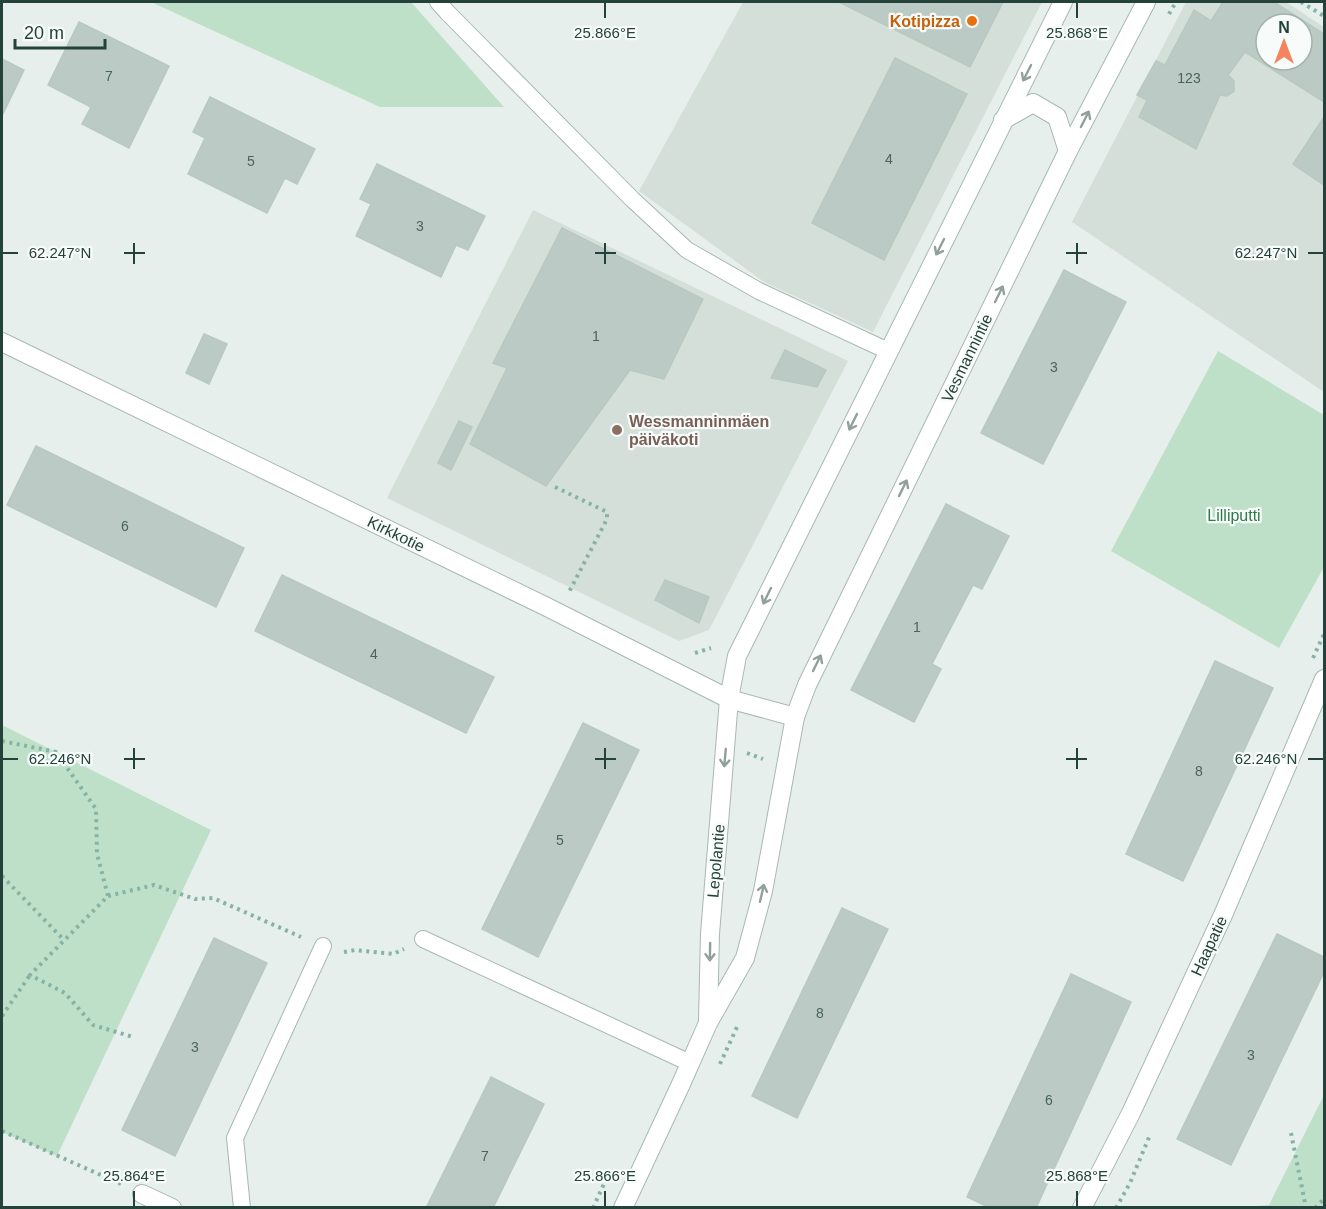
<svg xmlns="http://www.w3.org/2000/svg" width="1326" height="1209" font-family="Arial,sans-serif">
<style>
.built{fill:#d4dfda;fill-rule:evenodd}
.green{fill:#bfe0c8}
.building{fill:#bbcac4;stroke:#b8c9c2;stroke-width:1.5;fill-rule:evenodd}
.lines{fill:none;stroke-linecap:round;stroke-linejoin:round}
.lane-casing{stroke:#a8b8b2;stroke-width:18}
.street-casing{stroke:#a8b8b2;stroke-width:20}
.path{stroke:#86b3a5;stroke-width:4;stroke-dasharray:3 4.5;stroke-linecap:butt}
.lane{stroke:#fff;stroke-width:16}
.street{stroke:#fff;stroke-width:18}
.oneway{stroke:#92a09c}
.ticks{fill:none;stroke:#24423a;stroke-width:2}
.food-dot{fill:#e8710a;stroke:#f7fbf9;stroke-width:2}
.education-dot{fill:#8d6e63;stroke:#f7fbf9;stroke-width:2}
.labels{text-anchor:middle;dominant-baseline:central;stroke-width:4.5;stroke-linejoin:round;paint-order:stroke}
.number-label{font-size:14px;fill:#4a645c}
.food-label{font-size:16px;font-weight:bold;fill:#c56008;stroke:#f7fbf9;text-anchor:end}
.street-label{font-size:16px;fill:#24423a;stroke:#f7fbf9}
.education-label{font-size:16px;font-weight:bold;fill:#785e54;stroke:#f7fbf9;text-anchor:start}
.park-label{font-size:16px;fill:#2d7a4b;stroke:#f7fbf9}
.ticks-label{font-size:15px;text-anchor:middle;fill:#24423a;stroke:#f7fbf9;stroke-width:4.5;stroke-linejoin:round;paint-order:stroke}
</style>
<rect width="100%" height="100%" fill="#e6efeb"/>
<!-- built -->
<g class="built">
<polygon points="743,2 1042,2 873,332 764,282 639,191"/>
<path d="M1186 2H1286L1324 27V392L1072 222ZM1266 24H1302V60H1266Z"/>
<polygon points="533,210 848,361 709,630 679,641 387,498"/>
</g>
<!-- green -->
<g class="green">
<polygon points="151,2 411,2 504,107 380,107"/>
<polygon points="1218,351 1324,415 1324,567 1279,648 1111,551"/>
<polygon points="2,725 211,830 57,1156 2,1132"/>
<polygon points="1324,1095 1324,1207 1243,1207 1269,1205"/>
</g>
<!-- building -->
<g class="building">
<polygon points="839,2 1003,2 970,67"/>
<path d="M1223 2H1274L1324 34V102L1245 52 1228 75 1234 81V91L1227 96 1220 95 1196 149 1139 117 1147 100 1137 95 1156 61 1165 65 1194 10 1211 21ZM1266 24H1302V60H1266Z"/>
<polygon points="79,22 169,66 129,148 82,124 91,107 48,85"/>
<polygon points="895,58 967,94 884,260 812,223"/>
<polygon points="2,59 24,70 2,116"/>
<polygon points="210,97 315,149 297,184 285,178 267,213 188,174 205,138 193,132"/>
<polygon points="1324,117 1324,185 1293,164"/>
<polygon points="377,164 485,216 468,250 456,245 441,277 356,236 371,204 360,199"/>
<polygon points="562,228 703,299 664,379 630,370 546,486 470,444 507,368 493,363"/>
<polygon points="1064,270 1126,302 1043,464 981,433"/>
<polygon points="204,334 227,344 209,384 186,373"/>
<polygon points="785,350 826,370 817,387 771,378"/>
<polygon points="459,421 472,427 451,470 438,463"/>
<polygon points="36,446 244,548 216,607 7,505"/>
<polygon points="946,504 1009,536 982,589 973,585 932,664 941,669 914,722 851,690"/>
<polygon points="282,575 494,677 466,733 255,631"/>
<polygon points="665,580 709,597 699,623 655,600"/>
<polygon points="1215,661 1273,688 1183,881 1126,854"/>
<polygon points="583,723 639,750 538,957 482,929"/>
<polygon points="842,908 888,929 797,1118 752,1096"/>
<polygon points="1277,934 1324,957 1324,972 1231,1165 1177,1139"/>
<polygon points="214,938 267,963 175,1156 122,1130"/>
<polygon points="1071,974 1131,1002 1036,1208 990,1208 967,1197"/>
<polygon points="491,1077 544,1104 493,1208 426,1208"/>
</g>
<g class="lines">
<defs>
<g id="lane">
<polyline points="438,2 447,12 632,199 687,250 759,291 888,351"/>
<polyline points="423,939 690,1063"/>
<polyline points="242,1208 235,1138 323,946"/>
</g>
<g id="street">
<polyline points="1003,120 1033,103 1057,117 1068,151"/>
<polyline points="2,342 547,607 729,699 795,717"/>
<polyline points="708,1020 710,934 729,699 737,656 1063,2"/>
<polyline points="142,1194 172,1208"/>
<polyline points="623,1208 681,1084 708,1023 745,958 763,891 795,717 807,685 1068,151 1146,2"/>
<polyline points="1082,1208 1131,1113 1223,915 1324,679"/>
</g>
</defs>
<!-- lane casing -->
<use href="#lane" class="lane-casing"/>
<!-- street casing -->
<use href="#street" class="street-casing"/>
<!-- path -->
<g class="path">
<polyline points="1301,2 1324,16"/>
<polyline points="1169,14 1176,2"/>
<polyline points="555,487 607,512 607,519 569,592"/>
<polyline points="695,653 711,648"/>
<polyline points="1313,658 1324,634"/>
<polyline points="2,741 56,752 96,809 97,854 108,896 30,975 65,993 93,1025 133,1037"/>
<polyline points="747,753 763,759"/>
<polyline points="2,876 64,940"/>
<polyline points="108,896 154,885 195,899 213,898 301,937"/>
<polyline points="344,952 355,950 393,954 404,949"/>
<polyline points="2,1016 30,975"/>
<polyline points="720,1064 737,1027"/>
<polyline points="2,1131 121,1184"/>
<polyline points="1291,1133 1306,1208"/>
<polyline points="593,1208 608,1175"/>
<polyline points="1116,1208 1130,1183 1150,1135"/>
<polyline points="1315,1208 1324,1199"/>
</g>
<!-- lane -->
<use href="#lane" class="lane"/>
<!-- street -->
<use href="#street" class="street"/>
</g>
<!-- one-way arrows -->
<defs><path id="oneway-shaft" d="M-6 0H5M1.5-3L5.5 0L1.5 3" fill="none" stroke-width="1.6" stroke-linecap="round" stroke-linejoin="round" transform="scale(1.5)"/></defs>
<g class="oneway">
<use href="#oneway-shaft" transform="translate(1027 73) rotate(117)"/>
<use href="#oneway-shaft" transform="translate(1085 119) rotate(-63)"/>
<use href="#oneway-shaft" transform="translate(940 247) rotate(117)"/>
<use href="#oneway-shaft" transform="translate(999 294) rotate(-64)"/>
<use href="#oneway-shaft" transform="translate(853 422) rotate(116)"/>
<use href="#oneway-shaft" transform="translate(903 488) rotate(-64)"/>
<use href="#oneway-shaft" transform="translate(767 596) rotate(116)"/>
<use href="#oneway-shaft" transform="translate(817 663) rotate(-64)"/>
<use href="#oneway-shaft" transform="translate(725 758) rotate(95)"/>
<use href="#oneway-shaft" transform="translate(762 893) rotate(-77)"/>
<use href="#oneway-shaft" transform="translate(710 952) rotate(91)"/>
</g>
<!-- ticks -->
<path class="ticks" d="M605 3V18M1077 3V18M134 243V264M605 243V264M1077 243V264M3 253H18M124 253H145M595 253H616M1066 253H1087M1308 253H1323M134 748V769M605 748V769M1077 748V769M3 759H18M124 759H145M595 759H616M1066 759H1087M1308 759H1323M134 1191V1206M605 1191V1206M1077 1191V1206"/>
<!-- markers -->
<circle class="food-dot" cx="972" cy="21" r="6"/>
<circle class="education-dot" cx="617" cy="430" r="6"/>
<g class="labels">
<!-- number labels -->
<g class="number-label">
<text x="109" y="76">7</text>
<text x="1189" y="78">123</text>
<text x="889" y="159">4</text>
<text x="251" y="161">5</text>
<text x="420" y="226">3</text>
<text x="596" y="336">1</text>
<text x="1054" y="367">3</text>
<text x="125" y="526">6</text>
<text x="917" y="627">1</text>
<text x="374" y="654">4</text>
<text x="1199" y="771">8</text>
<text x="560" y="840">5</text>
<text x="820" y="1013">8</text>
<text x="195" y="1047">3</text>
<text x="1251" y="1055">3</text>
<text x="1049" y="1100">6</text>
<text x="485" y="1156">7</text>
</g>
<!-- food labels -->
<g class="food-label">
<text x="960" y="21">Kotipizza</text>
</g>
<!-- street labels -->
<g class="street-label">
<text transform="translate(967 358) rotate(-64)">Vesmannintie</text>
<text transform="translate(396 534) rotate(26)">Kirkkotie</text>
<text transform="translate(716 861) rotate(-85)">Lepolantie</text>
<text transform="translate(1209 946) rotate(-65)">Haapatie</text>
</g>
<!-- education labels -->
<g class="education-label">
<text x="629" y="421">Wessmanninmäen<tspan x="629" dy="18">päiväkoti</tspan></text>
</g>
<!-- park labels -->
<g class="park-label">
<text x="1234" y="515">Lilliputti</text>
</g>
</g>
<g class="ticks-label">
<text x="605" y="38">25.866°E</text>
<text x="1077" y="38">25.868°E</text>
<text x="60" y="258">62.247°N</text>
<text x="1266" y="258">62.247°N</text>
<text x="60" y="764">62.246°N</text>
<text x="1266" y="764">62.246°N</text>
<text x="134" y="1181">25.864°E</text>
<text x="605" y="1181">25.866°E</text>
<text x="1077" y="1181">25.868°E</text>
</g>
<!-- border -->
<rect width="1326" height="1209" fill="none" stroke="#24423a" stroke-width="6"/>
<!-- north arrow -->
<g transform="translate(1284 42)"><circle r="28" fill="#f7fbf9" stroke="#a3b1ad" stroke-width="1.5"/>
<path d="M0-4.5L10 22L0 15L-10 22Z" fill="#f4845f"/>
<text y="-9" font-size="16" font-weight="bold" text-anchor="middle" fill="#24423a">N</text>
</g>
<!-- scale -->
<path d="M15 39v9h90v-9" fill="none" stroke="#24423a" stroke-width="3"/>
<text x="24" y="39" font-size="18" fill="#24423a" stroke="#f7fbf9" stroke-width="4.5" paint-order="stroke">20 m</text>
</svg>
